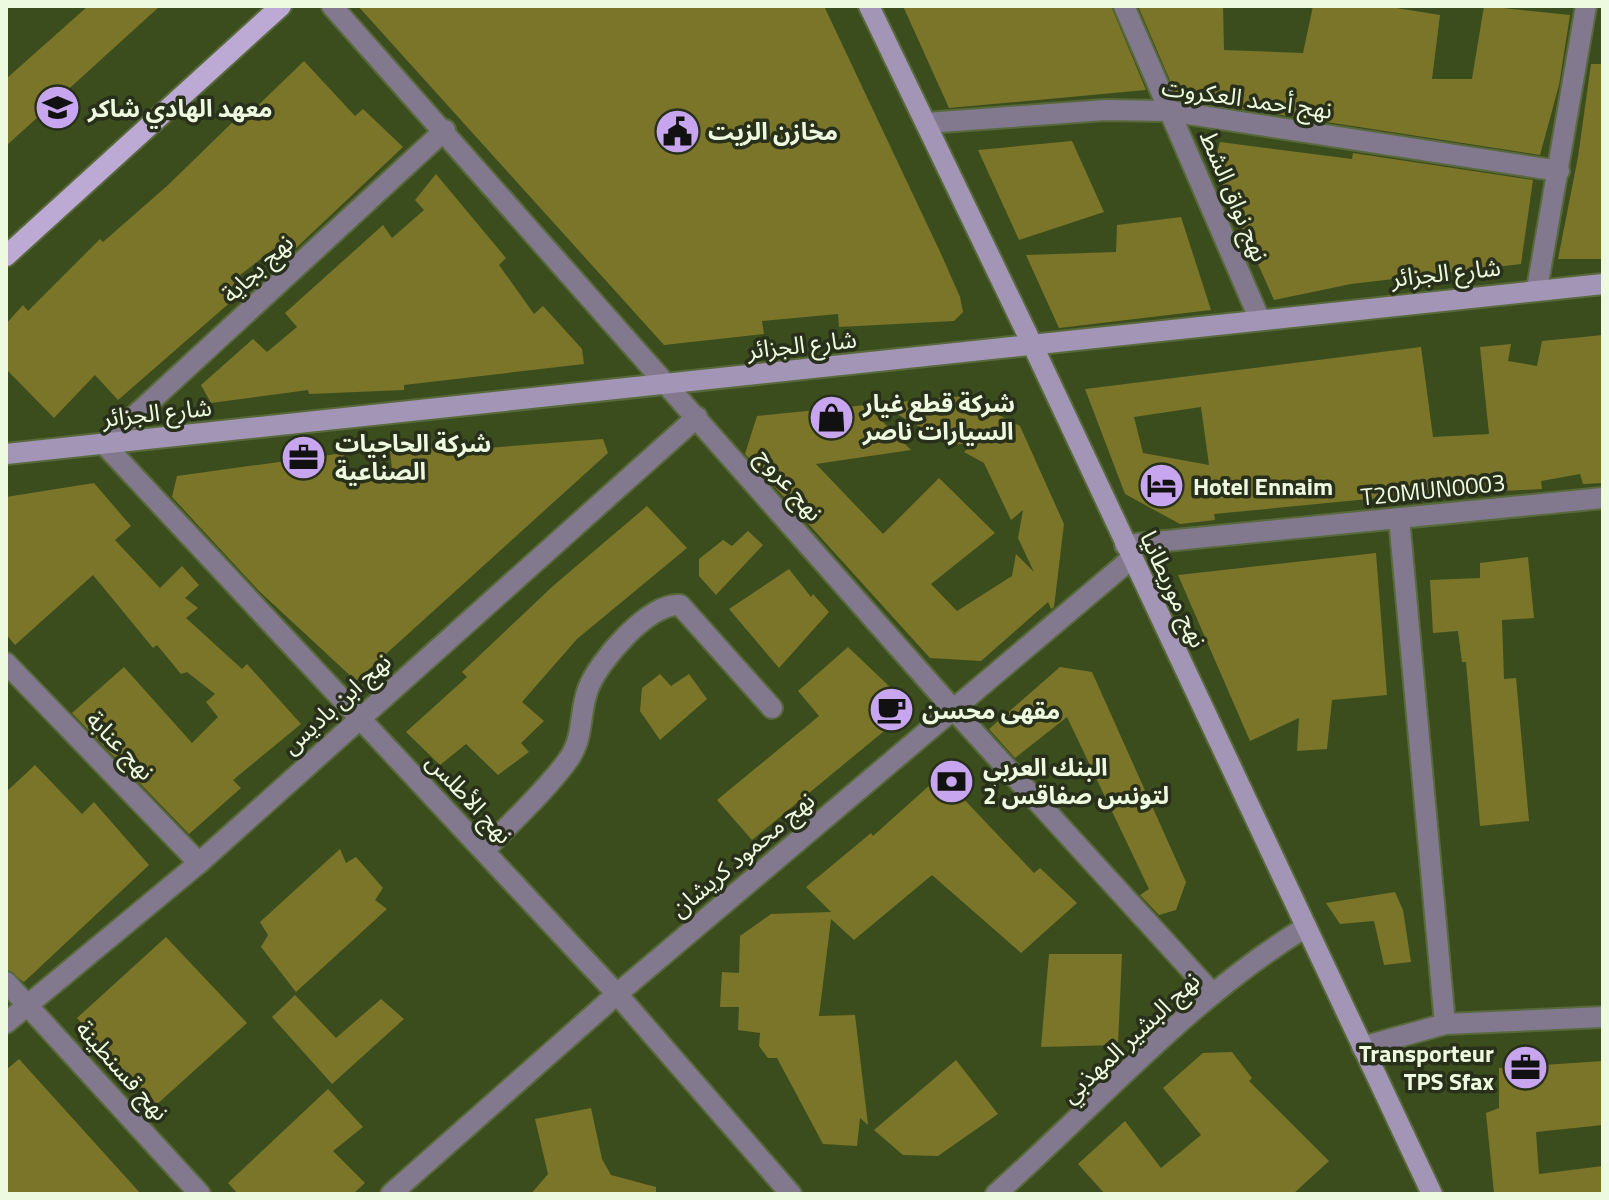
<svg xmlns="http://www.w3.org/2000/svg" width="1609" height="1200" font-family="'Titillium Web','Noto Sans Arabic',sans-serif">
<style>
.building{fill:#7a7529;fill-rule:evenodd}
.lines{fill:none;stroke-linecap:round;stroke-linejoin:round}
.street-casing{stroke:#58693c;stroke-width:24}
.secondary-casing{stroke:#58693c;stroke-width:24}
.primary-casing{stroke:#58693c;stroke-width:24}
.street{stroke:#82798e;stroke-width:20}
.secondary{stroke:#a395b5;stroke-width:20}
.primary{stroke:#bdaad4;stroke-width:20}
.labels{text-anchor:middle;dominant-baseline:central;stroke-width:7;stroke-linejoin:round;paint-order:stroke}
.street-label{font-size:24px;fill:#eefadf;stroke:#282f1b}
.poi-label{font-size:24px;font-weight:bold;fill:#eefadf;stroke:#282f1b;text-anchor:start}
</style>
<rect width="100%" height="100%" fill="#3c4d1d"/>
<!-- building -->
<g class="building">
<polygon points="88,6 160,6 6,146 6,79"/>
<polygon points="358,6 824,6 942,256 960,297 963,312 954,321 839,327 838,314 762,321 764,334 664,345"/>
<polygon points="903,6 1111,6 1146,90 949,108"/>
<polygon points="1138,6 1223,6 1224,50 1303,53 1313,6 1384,6 1440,15 1432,79 1472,79 1484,6 1570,15 1559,85 1540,155 1178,99"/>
<polygon points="304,61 355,116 363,109 403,147 296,248 284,241 240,275 249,286 118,400 95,375 54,418 6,369 6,324 23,305 28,311 100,239 103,242 167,186 242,113 246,117"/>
<polygon points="1591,64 1603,64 1603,259 1558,259 1578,157"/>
<polygon points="1072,141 1104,212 1019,240 978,150"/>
<polygon points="1220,142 1352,159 1353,153 1533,180 1521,264 1351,284 1274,300 1214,165"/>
<polygon points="436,174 506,258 499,265 534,314 543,306 582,349 584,364 404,385 404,390 309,394 308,390 211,403 201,385 253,339 267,352 297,327 285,313 383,225 392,238 424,210 415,200"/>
<polygon points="1181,217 1211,310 1059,328 1026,255 1116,252 1117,225"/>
<path d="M1603 335V483L1583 484 1580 474 1541 481 1542 489 1400 496 1214 514 1215 520 1180 524 1125 494 1085 389 1421 347 1433 437 1489 434 1480 347 1511 344 1508 361 1537 366 1542 341ZM1201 407 1209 465 1143 453 1134 417Z"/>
<polygon points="963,396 1020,426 1064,524 1054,607 1051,609 1048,602 981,661 930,658 745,454 757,416 866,405 911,450 816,464 883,534 939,478 995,533 931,584 957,611 1012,576 1016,554 1034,572 1018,538 1023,510 1011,520 984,463 964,452 973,443 952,445 879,404"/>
<polygon points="603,439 608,453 356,681 259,591 172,497 177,476 344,453 348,472 392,470 390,450 459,446 461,450"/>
<polygon points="94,483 131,526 115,540 160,588 182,566 199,585 185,598 198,608 186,618 242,669 247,664 301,724 233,780 241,788 189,834 72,713 124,667 192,743 218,717 206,702 215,694 187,672 181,674 157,645 153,648 93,575 15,645 6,634 6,497"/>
<polygon points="647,506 687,548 577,639 522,702 544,721 521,743 529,752 498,775 466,744 440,765 406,732 467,677 462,672 553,586"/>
<polygon points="748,531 763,545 716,595 699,576 699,559 723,540 732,546"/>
<polygon points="1376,553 1387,695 1332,700 1327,749 1297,751 1299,718 1250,741 1178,575"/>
<polygon points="1528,557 1534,618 1502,620 1504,679 1516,678 1529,821 1480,826 1466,662 1462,662 1458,631 1433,633 1430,580 1480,578 1480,563"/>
<polygon points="789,569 811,597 813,594 829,612 779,668 729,609"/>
<polygon points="848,647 912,708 752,840 717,800 819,716 798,691"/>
<polygon points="1060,667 1092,672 1186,882 1176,910 1159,915 1140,895 1149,889 1067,717 1015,758 989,729"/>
<polygon points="660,674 671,686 689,674 707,699 660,740 640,711 642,688"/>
<polygon points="35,765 82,814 94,802 149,865 24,982 6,969 6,792"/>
<polygon points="941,775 1034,873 1040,868 1077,903 1021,953 932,875 854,940 831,919 819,1016 855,1015 868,1125 860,1118 857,1146 823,1144 777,1058 768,1058 759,1046 760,1033 738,1030 739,1007 720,1007 722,972 739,973 740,936 771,914 831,912 806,887 871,833 873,836"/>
<polygon points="340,849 346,863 356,857 383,888 375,900 387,909 296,992 261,947 268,935 260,922"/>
<polygon points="1395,892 1403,910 1411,962 1384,965 1374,921 1340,924 1326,903"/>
<polygon points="166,937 247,1023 155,1106 77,1018"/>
<polygon points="1049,954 1122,954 1118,1045 1041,1047"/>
<polygon points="295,995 336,1038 381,999 404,1019 332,1084 272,1017"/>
<polygon points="1232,1052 1252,1078 1249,1081 1329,1161 1293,1194 1105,1194 1078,1164 1125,1121 1161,1168 1201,1135 1163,1088 1203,1053"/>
<polygon points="19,1059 141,1194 6,1194 6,1070"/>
<polygon points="956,1060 998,1114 938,1156 903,1155 874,1130"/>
<polygon points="1603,1061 1603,1125 1536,1132 1539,1174 1603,1166 1603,1194 1494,1193 1486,1113 1499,1108 1499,1068"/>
<polygon points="328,1089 363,1127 333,1151 365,1183 353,1194 238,1194 228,1183"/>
<polygon points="591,1108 602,1159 611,1175 656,1187 656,1194 531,1194 548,1174 535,1119"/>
</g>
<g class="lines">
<defs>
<g id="street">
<polyline points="332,6 953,709 1213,994"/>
<polyline points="1124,6 1259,318"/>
<polyline points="926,123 1106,110 1169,111 1559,171"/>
<polyline points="445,130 104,444 617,994 791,1194"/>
<polyline points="1537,289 1586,6"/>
<polyline points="1399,518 1445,1024"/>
<polyline points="1125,545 1603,498"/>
<polyline points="6,663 199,863"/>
<path d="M484 851C511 822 544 793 568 760 584 739 579 713 588 689 598 662 649 602 680 605L772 708"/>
<polyline points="6,982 200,1194"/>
<polyline points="6,1023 199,863 697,417"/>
<polyline points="1362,1047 1445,1024 1603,1017"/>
<polyline points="391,1194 617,994 1131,559"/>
<path d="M996 1194C1096 1105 1192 996 1306 927"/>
</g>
<g id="secondary">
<polyline points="869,6 1033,346 1432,1194"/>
<polyline points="6,454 1603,284"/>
</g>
<polyline id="primary" points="6,256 281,6"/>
</defs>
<!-- street casing -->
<use href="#street" class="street-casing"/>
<!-- secondary casing -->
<use href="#secondary" class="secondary-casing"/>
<!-- primary casing -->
<use href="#primary" class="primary-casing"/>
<!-- street -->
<use href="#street" class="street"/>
<!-- secondary -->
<use href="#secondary" class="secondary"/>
<!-- primary -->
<use href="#primary" class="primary"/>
</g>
<!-- icons -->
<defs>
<symbol id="school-disc" viewBox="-11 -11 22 22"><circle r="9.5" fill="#c8a6ef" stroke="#282f1b"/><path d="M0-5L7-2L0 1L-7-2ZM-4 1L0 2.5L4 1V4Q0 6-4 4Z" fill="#111"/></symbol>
<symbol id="civic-disc" viewBox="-11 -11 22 22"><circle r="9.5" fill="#c8a6ef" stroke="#282f1b"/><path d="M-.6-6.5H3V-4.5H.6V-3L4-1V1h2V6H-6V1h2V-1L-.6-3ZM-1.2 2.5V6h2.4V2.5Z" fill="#111"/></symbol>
<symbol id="shop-disc" viewBox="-11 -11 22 22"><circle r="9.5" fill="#c8a6ef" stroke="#282f1b"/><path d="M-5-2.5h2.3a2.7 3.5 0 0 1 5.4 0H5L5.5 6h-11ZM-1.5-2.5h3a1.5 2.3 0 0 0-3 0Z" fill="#111"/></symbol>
<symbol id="office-disc" viewBox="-11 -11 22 22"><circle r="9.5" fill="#c8a6ef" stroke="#282f1b"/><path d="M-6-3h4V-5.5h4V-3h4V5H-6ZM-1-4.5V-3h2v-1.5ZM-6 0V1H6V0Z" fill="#111"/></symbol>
<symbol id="hotel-disc" viewBox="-11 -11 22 22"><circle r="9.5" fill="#c8a6ef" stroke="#282f1b"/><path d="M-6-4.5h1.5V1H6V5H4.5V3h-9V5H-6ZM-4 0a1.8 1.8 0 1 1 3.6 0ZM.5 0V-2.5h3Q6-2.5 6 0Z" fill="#111"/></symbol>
<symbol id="cafe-disc" viewBox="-11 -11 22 22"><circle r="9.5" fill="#c8a6ef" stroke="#282f1b"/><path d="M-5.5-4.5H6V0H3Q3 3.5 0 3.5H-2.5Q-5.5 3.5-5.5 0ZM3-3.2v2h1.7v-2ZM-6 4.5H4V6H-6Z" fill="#111"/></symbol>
<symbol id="bank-disc" viewBox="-11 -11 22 22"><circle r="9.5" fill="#c8a6ef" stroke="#282f1b"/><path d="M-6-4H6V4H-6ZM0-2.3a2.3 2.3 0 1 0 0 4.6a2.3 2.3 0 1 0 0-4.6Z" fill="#111"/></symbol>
</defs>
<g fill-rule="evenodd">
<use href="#school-disc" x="32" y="82" width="51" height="51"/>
<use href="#civic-disc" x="652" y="106" width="51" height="51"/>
<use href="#shop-disc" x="806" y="392" width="51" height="51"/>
<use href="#office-disc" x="278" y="432" width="51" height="51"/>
<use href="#hotel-disc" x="1136" y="460" width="51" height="51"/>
<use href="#cafe-disc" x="866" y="684" width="51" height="51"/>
<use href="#bank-disc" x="926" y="756" width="51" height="51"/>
<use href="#office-disc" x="1500" y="1042" width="51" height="51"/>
</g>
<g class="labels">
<!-- street labels -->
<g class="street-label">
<text transform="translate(1247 98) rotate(8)">نهج أحمد العكروت</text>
<text transform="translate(1235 196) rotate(67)">نهج نواق الشط</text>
<text transform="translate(257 268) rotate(-43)">نهج بجاية</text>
<text transform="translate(1446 272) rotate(-6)">شارع الجزائر</text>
<text transform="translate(802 344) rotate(-6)">شارع الجزائر</text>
<text transform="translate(157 412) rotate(-6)">شارع الجزائر</text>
<text transform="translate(790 484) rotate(49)">نهج عروج</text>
<text transform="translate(1433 489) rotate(-6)">T20MUN0003</text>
<text transform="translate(1174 589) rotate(65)">نهج موريطانيا</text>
<text transform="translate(336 703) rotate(-42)">نهج ابن باديس</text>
<text transform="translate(121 745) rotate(46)">نهج عنابة</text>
<text transform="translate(470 798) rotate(47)">نهج الأطلس</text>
<text transform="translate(742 854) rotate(-40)">نهج محمود كريشان</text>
<text transform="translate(1130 1037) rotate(-43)">نهج البشير المهذبي</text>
<text transform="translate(123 1070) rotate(48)">نهج قسنطينة</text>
</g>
<!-- poi labels -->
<g class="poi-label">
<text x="88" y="108">معهد الهادي شاكر</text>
<text x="708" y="131">مخازن الزيت</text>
<text x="863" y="403">شركة قطع غيار<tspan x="863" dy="28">السيارات ناصر</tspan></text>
<text x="335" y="443">شركة الحاجيات<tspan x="335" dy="28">الصناعية</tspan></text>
<text x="1193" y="486">Hotel Ennaim</text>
<text x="922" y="710">مقهى محسن</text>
<text x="983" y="767">البنك العربي<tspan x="983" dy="28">لتونس صفاقس 2</tspan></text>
<text x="1494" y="1053" text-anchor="end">Transporteur<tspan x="1494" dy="28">TPS Sfax</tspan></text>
</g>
</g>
<!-- border -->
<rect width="1609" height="1200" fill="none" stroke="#eefadf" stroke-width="16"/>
</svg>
